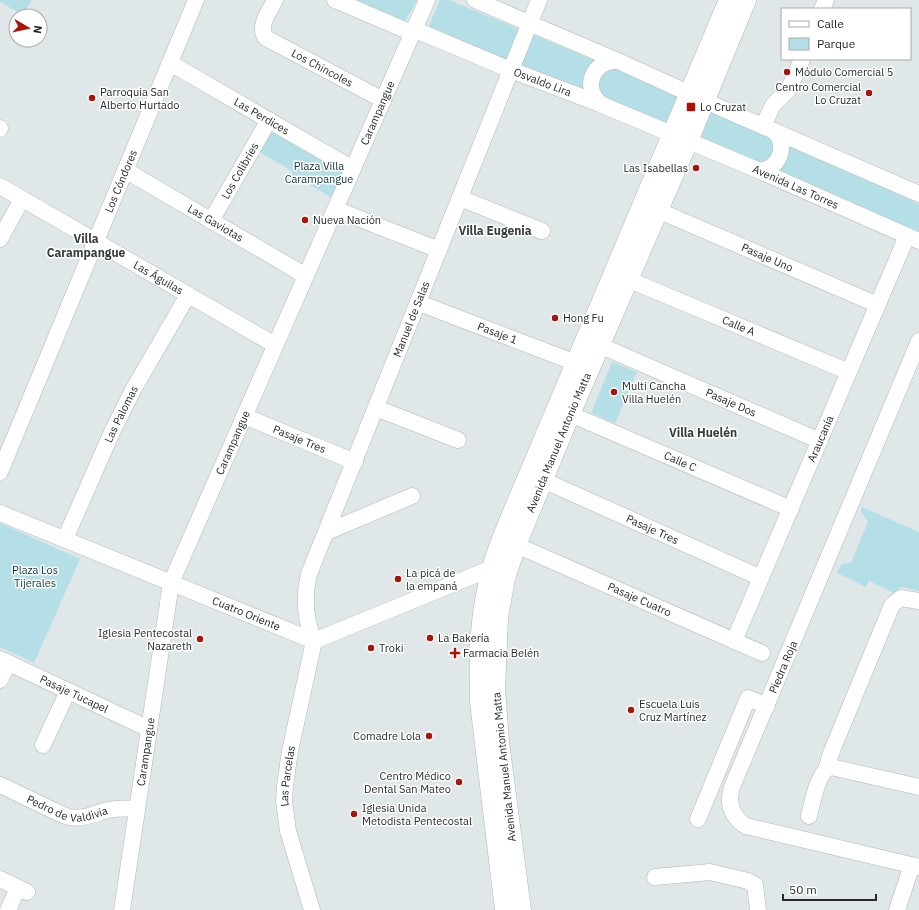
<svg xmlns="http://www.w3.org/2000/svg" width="919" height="910" font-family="'IBM Plex Sans',sans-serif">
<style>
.green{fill:#b4dfe7}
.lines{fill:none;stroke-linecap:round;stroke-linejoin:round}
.minor-casing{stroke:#b1b7b9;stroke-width:17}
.major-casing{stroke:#b1b7b9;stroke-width:21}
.minor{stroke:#fff;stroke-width:16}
.major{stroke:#fff;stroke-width:20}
.poi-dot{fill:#a71509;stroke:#fff;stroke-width:1.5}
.labels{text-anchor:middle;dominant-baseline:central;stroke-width:3;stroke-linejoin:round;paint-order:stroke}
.street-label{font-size:11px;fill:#272a2a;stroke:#fff}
.poi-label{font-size:11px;fill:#272a2a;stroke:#fff;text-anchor:start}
.park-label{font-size:11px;fill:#08343b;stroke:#fff}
.neighbourhood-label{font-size:12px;font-weight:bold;fill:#373c3d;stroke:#fff}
</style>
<rect width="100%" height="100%" fill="#e0e7e8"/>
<!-- green -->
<g class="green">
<polygon points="0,0 32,0 23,15 0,2"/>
<polygon points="347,0 417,0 404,23"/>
<polygon points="440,0 449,0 686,98 919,204 919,232 427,30"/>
<polygon points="270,126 346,169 331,197 292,175 292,171 256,150"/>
<polygon points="612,362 637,372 615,423 591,413"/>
<polygon points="862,507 919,532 919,591 901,587 894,593 869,581 866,587 837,573 842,564 851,563 868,522 861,511"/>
<polygon points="0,523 80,559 34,663 0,647"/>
</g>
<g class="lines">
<defs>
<g id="minor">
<path id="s1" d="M275 0C270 11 257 26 266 38L383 100"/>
<polyline points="335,0 412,33"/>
<polyline points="475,0 618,61 721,108 919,194"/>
<polyline points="822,9 826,0"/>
<path id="s2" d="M413 29 511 70 600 104 760 171 919 241"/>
<path id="s3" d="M170 63 353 169"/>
<path d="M600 104C582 86 593 60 618 61"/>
<polyline points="763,126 773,105 789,89 802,59"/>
<polyline points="0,128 0,129"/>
<path id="s4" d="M125 170 306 276"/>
<path d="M760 171C779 168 788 147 775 132"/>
<path id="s5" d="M0 186 275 345"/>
<polyline points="460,198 542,231"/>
<polyline points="335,209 439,250"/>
<path id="s6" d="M657 210 878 305"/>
<path id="s7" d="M211 221 269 120"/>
<polyline points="0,239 22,199"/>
<path id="s8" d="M627 279 849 372"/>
<path id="s9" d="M419 303 576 363"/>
<path d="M919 341 732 787C727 804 732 817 746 826L919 867"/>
<path id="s10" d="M599 345 820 441"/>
<polyline points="376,408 458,440"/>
<path id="s11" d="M570 414 791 509"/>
<path id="s12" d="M244 416 355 462"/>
<path id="s13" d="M0 472 196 0"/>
<path id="s14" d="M543 480 761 578"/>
<path id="s15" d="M0 513 314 641 492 568"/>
<polyline points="327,532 412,496"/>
<path id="s16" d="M65 539 112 432 133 390 188 295"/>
<path id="s17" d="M516 545 762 653"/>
<path id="s18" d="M314 641C305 619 303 598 309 574L539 0"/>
<path id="s19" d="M734 641 907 236"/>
<path id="s20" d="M0 659 149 729"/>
<polyline points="0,680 8,663"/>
<polyline points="43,745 68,691"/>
<polyline points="827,767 831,753 892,605 901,598 919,601"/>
<path id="s21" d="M0 785 63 815C79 822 92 814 108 810 118 808 127 808 137 809"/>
<path d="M809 816C812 804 818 770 831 767L919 787"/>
<polyline points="698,819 748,698 767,706"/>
<polyline points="655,877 710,872 748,881 755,885 758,910"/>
<polyline points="0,879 27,892"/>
<polyline points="8,910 18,888"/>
<path id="s22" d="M122 910 171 583 427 0"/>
<path id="s23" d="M312 910 288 831 284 801 285 786 290 751 314 641"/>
<polyline points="897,910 912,865"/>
</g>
<g id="major">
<path d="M505 910 480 702C479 664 479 624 488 586 492 564 500 544 508 524L729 0"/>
<path id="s24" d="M521 910 499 742 495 689 498 617 505 578 516 545 570 414 688 141 746 0"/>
</g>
</defs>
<!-- minor casing -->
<use href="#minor" class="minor-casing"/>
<!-- major casing -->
<use href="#major" class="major-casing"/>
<!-- minor -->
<use href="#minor" class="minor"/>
<!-- major -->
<use href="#major" class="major"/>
</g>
<!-- markers -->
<g class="poi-dot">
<circle cx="787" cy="72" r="4"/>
<circle cx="869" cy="93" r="4"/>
<circle cx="92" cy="98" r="4"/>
<rect x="686" y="102" width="10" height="10" rx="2"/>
<circle cx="696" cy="168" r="4"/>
<circle cx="305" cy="220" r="4"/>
<circle cx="555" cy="318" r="4"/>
<circle cx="614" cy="392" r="4"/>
<circle cx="398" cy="579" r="4"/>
<circle cx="430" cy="638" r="4"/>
<circle cx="200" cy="639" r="4"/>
<circle cx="371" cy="648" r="4"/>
<path d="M453 647h4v4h4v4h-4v4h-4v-4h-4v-4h4z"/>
<circle cx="631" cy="710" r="4"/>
<circle cx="429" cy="736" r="4"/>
<circle cx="459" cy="782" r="4"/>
<circle cx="354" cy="814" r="4"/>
</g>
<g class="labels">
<!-- street labels -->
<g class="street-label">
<text stroke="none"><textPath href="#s1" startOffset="105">Los Chincoles</textPath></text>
<text stroke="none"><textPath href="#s2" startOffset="140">Osvaldo Lira</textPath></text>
<text stroke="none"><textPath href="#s22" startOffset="844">Carampangue</textPath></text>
<text stroke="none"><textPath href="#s3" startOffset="106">Las Perdices</textPath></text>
<text stroke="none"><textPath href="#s7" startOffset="58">Los Colibríes</textPath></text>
<text stroke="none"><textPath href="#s13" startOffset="315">Los Cóndores</textPath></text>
<text stroke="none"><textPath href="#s2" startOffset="414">Avenida Las Torres</textPath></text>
<text stroke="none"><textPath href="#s4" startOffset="105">Las Gaviotas</textPath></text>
<text stroke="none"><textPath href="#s6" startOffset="120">Pasaje Uno</textPath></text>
<text stroke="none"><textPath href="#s5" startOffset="183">Las Águilas</textPath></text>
<text stroke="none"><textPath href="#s18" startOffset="343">Manuel de Salas</textPath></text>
<text stroke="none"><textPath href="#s8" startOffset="121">Calle A</textPath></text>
<text stroke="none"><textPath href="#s9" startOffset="84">Pasaje 1</textPath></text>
<text stroke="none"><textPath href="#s10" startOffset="144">Pasaje Dos</textPath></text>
<text stroke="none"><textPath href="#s16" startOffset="137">Las Palomas</textPath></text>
<text stroke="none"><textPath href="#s12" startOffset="60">Pasaje Tres</textPath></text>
<text stroke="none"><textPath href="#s19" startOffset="220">Araucanía</textPath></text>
<text stroke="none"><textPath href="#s24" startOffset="480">Avenida Manuel Antonio Matta</textPath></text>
<text stroke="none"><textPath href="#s22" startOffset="484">Carampangue</textPath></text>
<text stroke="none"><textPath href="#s11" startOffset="120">Calle C</textPath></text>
<text stroke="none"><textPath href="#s14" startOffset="120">Pasaje Tres</textPath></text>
<text stroke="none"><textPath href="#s17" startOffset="135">Pasaje Cuatro</textPath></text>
<text stroke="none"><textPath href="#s15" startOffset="266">Cuatro Oriente</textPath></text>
<text transform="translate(783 667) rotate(-67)">Piedra Roja</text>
<text stroke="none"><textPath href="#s20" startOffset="82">Pasaje Tucapel</textPath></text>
<text stroke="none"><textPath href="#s22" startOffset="160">Carampangue</textPath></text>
<text transform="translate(504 767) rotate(-96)">Avenida Manuel Antonio Matta</text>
<text stroke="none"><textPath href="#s23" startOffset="138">Las Parcelas</textPath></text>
<text stroke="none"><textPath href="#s21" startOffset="73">Pedro de Valdivia</textPath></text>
</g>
<!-- poi labels -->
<g class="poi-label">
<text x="795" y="72">Módulo Comercial 5</text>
<text x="861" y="87" text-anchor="end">Centro Comercial<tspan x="861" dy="13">Lo Cruzat</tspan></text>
<text x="100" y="92">Parroquia San<tspan x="100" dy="13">Alberto Hurtado</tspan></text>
<text x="700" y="107">Lo Cruzat</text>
<text x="688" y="168" text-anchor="end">Las Isabellas</text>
<text x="313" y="220">Nueva Nación</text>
<text x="563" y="318">Hong Fu</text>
<text x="622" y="386">Multi Cancha<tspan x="622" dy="13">Villa Huelén</tspan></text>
<text x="406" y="573">La picá de<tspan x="406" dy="13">la empaná</tspan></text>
<text x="192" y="633" text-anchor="end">Iglesia Pentecostal<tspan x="192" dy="13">Nazareth</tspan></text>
<text x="438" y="638">La Bakería</text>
<text x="379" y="648">Troki</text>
<text x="463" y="653">Farmacia Belén</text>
<text x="639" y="704">Escuela Luis<tspan x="639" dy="13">Cruz Martínez</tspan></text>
<text x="421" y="736" text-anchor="end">Comadre Lola</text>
<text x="451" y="776" text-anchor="end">Centro Médico<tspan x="451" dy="13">Dental San Mateo</tspan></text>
<text x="362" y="808">Iglesia Unida<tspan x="362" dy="13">Metodista Pentecostal</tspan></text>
</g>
<!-- park labels -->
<g class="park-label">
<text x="319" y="166">Plaza Villa<tspan x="319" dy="13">Carampangue</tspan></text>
<text x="35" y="570">Plaza Los<tspan x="35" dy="13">Tijerales</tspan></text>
</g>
<!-- neighbourhood labels -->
<g class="neighbourhood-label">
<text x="495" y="230">Villa Eugenia</text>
<text x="86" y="238">Villa<tspan x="86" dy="14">Carampangue</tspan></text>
<text x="703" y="432">Villa Huelén</text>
</g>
</g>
<!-- legend -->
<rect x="781" y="8" width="130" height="52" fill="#ffffff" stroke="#a9aaaa"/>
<rect x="789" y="21" width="20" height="6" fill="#ffffff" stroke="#a9aaaa"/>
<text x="817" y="28" font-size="12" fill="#272a2a">Calle</text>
<rect x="789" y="38" width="20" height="12" fill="#b4dfe7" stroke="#a9aaaa"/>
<text x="817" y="48" font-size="12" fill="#272a2a">Parque</text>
<!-- north arrow -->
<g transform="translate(28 28) rotate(99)"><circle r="19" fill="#ffffff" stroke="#a9aaaa"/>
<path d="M0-3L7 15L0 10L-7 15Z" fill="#a71509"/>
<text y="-6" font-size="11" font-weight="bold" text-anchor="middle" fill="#272a2a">N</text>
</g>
<!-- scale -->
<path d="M783 894v6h93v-6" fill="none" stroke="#272a2a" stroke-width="2"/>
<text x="789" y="894" font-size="12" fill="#272a2a" stroke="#ffffff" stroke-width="3" paint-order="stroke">50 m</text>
</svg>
